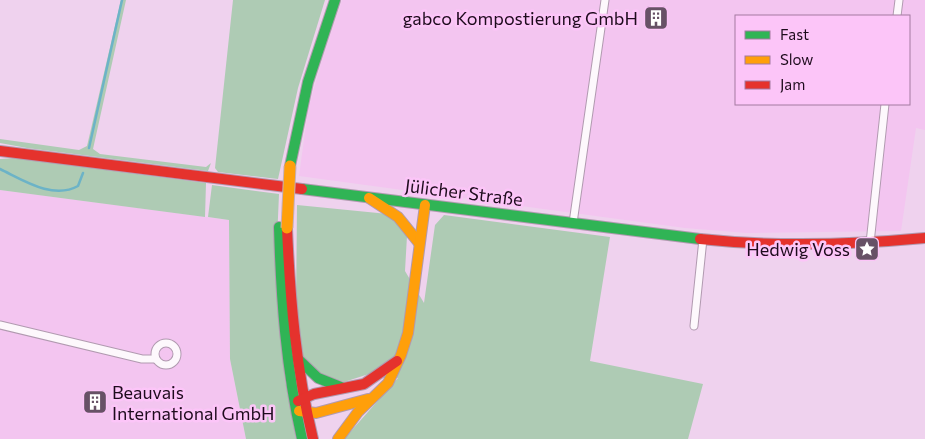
<svg xmlns="http://www.w3.org/2000/svg" width="925" height="439" font-family="Commissioner,sans-serif">
<style>
.built{fill:#f3c5f0;fill-rule:evenodd}
.green{fill:#aecbb4}
.lines{fill:none;stroke-linecap:round;stroke-linejoin:round}
.stream{stroke:#6cb3c7;stroke-width:2.5}
.street-casing{stroke:#b19ab0;stroke-width:9}
.fast-casing{stroke:#b19ab0;stroke-width:12}
.slow-casing{stroke:#b19ab0;stroke-width:12}
.jam-casing{stroke:#b19ab0;stroke-width:12}
.street{stroke:#fdf8fc;stroke-width:7}
.fast{stroke:#30b455;stroke-width:10}
.slow{stroke:#ff9f0a;stroke-width:10}
.jam{stroke:#e5322d;stroke-width:10}
.slow-bridge-casing{stroke:#c5afbb;stroke-width:13;stroke-linecap:butt}
.slow-bridge{stroke:#ff9f0a;stroke-width:11}
.labels{text-anchor:middle;dominant-baseline:central;stroke-width:5;stroke-linejoin:round;paint-order:stroke}
.poi-label{font-size:18px;fill:#1e0b1d;stroke:#fcc5f8;text-anchor:end}
.street-label{font-size:18px;fill:#1e0b1d;stroke:#fcc5f8}
</style>
<rect width="100%" height="100%" fill="#efd2ee"/>
<!-- built -->
<g class="built">
<path d="M342 0H925V130L916 128 901 231 747 233 685 228 299 176 308 110 322 60ZM736 16H909V104H736Z"/>
<polygon points="0,190 229,220 230,359 246,439 0,439"/>
</g>
<!-- green -->
<g class="green">
<polygon points="121,0 126,0 93,149 100,154 206,167 211,163 208,171 27,148 0,143 0,139 79,150 87,146"/>
<polygon points="233,0 325,0 298,88 278,179 218,172 215,168"/>
<polygon points="15,158 206,183 205,217 0,190 0,159"/>
<polygon points="212,185 279,194 276,264 285,380 296,439 246,439 230,359 229,220 208,217"/>
<polygon points="297,205 388,214 401,224 407,236 405,271 424,303 435,225 444,215 610,237 590,361 703,384 688,439 344,439 398,378 375,372 344,382 319,374 303,356 296,308"/>
</g>
<g class="lines">
<!-- stream -->
<g class="stream">
<polyline points="89,148 122,0"/>
<path d="M0 169C23 180 53 200 78 186L83 173"/>
</g>
<defs>
<g id="street">
<polyline points="897,16 899,0"/>
<polyline points="573,223 605,0"/>
<polyline points="870,243 885,104"/>
<polyline points="0,325 142,359 155,359"/>
<polyline points="694,326 703,239"/>
<circle cx="166" cy="354" r="11"/>
</g>
<g id="fast">
<polyline points="290,166 308,82 335,0"/>
<polyline points="302,189 700,239"/>
<path d="M279 227C281 299 286 369 302 439"/>
<polyline points="297,358 318,378 343,388"/>
</g>
<g id="slow">
<polyline points="369,198 398,217 419,243"/>
<polyline points="299,411 316,413 368,399"/>
<polyline points="338,439 358,412 388,383 401,355 408,333 425,205"/>
</g>
<g id="jam">
<polyline points="0,151 302,189"/>
<path d="M287 228C290 299 296 369 313 439"/>
<path d="M700 239C775 247 850 245 925 238"/>
<polyline points="298,401 314,394 364,384 397,361"/>
</g>
</defs>
<!-- street casing -->
<use href="#street" class="street-casing"/>
<!-- fast casing -->
<use href="#fast" class="fast-casing"/>
<!-- slow casing -->
<use href="#slow" class="slow-casing"/>
<!-- jam casing -->
<use href="#jam" class="jam-casing"/>
<!-- street -->
<use href="#street" class="street"/>
<!-- fast -->
<use href="#fast" class="fast"/>
<!-- slow -->
<use href="#slow" class="slow"/>
<!-- jam -->
<use href="#jam" class="jam"/>
<defs>
<polyline id="slow-bridge" points="287,228 290,166"/>
</defs>
<!-- slow-bridge casing -->
<use href="#slow-bridge" class="slow-bridge-casing"/>
<!-- slow-bridge -->
<use href="#slow-bridge" class="slow-bridge"/>
</g>
<!-- icons -->
<defs>
<symbol id="building-square" viewBox="-11 -11 22 22"><rect x="-9" y="-9" width="18" height="18" rx="4" fill="#675166" stroke="#fcc5f8"/><path d="M-4-6H4V6H1V3H-1V6H-4ZM-2.5-4.3h1.7v1.8h-1.7ZM.8-4.3h1.7v1.8H.8ZM-2.5-1h1.7V.8h-1.7ZM.8-1h1.7V.8H.8Z" fill="#fff"/></symbol>
<symbol id="sight-square" viewBox="-11 -11 22 22"><rect x="-9" y="-9" width="18" height="18" rx="4" fill="#675166" stroke="#fcc5f8"/><path d="M0-6L1.8-2.2L6-1.7L2.9 1.2L3.7 5.4L0 3.3L-3.7 5.4L-2.9 1.2L-6-1.7L-1.8-2.2Z" fill="#fff"/></symbol>
</defs>
<g fill-rule="evenodd">
<use href="#building-square" x="642" y="4" width="28" height="28"/>
<use href="#sight-square" x="853" y="235" width="28" height="28"/>
<use href="#building-square" x="81" y="388" width="28" height="28"/>
</g>
<g class="labels">
<!-- poi labels -->
<g class="poi-label">
<text x="638" y="18">gabco Kompostierung GmbH</text>
<text x="850" y="249">Hedwig Voss</text>
<text x="112" y="392" text-anchor="start">Beauvais<tspan x="112" dy="21">International GmbH</tspan></text>
</g>
<!-- street labels -->
<g class="street-label">
<text transform="translate(464 192) rotate(7)">Jülicher Straße</text>
</g>
</g>
<!-- legend -->
<rect x="735" y="15" width="175" height="90" fill="#fcc5f8" stroke="#a37ba0"/>
<rect x="745" y="31" width="25" height="8" fill="#30b455" stroke="#a37ba0"/>
<text x="780" y="40" font-size="15" fill="#1e0b1d">Fast</text>
<rect x="745" y="56" width="25" height="8" fill="#ff9f0a" stroke="#a37ba0"/>
<text x="780" y="65" font-size="15" fill="#1e0b1d">Slow</text>
<rect x="745" y="81" width="25" height="8" fill="#e5322d" stroke="#a37ba0"/>
<text x="780" y="90" font-size="15" fill="#1e0b1d">Jam</text>
</svg>
